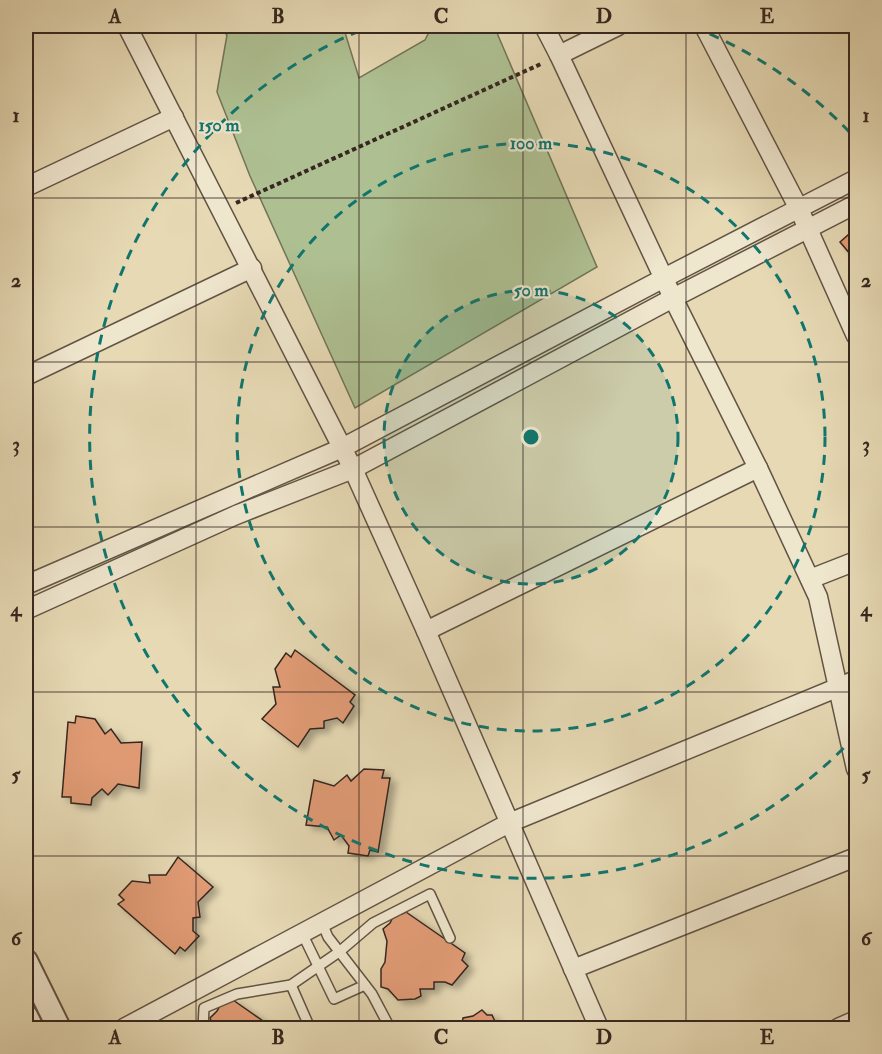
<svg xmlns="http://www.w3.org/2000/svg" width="882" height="1054" font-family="'IM FELL Double Pica',serif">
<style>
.green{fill:#aec092;stroke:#727459;stroke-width:1.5}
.building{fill:#e09b74;stroke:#362720;stroke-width:1.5;filter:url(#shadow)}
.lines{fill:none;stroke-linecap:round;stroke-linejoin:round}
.service-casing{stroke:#625445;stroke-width:12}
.minor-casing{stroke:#625445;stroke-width:21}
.tertiary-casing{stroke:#625445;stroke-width:26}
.path{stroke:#362720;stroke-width:4;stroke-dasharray:4.5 3;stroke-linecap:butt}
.service{stroke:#efe6ce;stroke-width:9}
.minor{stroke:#efe6ce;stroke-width:18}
.tertiary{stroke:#efe6ce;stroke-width:22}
.grid{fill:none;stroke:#362720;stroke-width:1.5;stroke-opacity:0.55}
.ring{fill:none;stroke:#0f766e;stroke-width:3;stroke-dasharray:10 8}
.centre{fill:#0f766e;stroke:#efe6ce;stroke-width:3}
.ring-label{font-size:18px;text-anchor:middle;font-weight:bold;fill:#0f766e;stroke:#efe6ce;stroke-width:4.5;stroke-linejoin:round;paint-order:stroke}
.neatline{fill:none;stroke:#362720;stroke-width:2}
.grid-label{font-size:20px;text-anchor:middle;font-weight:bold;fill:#362720}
</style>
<defs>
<filter id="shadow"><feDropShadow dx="6" dy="4" stdDeviation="3" flood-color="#0004"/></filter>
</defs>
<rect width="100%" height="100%" fill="#e6d9b4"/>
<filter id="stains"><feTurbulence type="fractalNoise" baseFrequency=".00333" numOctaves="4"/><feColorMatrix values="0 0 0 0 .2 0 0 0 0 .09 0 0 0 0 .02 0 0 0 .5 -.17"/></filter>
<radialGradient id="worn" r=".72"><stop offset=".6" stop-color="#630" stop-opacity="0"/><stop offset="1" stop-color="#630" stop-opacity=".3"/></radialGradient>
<!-- green -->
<polygon class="green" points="217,26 343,26 359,78 425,40 432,26 494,26 597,267 355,408 250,176 217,92 227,35"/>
<!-- building -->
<g class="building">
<polygon points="856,228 856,261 840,242"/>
<polygon points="295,650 355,695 350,702 354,706 343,723 337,718 324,721 324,728 310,729 298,747 262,719 276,704 273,687 280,687 275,669 286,653 291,657"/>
<polygon points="76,716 95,719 105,734 111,729 121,743 142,742 139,788 118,784 108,795 102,789 92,798 91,805 71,803 71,797 62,797 68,722 75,723"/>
<polygon points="364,769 384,770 382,778 390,778 378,852 370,850 368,856 348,853 349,846 341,835 334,840 327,827 306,825 314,780 334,786 347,775 351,781"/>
<polygon points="178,857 213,887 198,902 200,917 193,918 193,931 199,936 185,951 180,947 175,954 118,904 124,900 119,895 132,881 150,883 149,875 166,875"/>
<polygon points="406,912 465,953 462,960 468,966 452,985 445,982 434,982 434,989 420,989 421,996 415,999 398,1000 388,989 381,987 381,969 385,962 387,941 383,929 390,923 395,913 402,914"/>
<polygon points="233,1000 273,1028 214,1028 210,1018 217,1011 222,1002 229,1002"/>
<polygon points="482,1010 487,1015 492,1015 498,1028 461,1028 463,1018 473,1016"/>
</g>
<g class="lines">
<defs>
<g id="service">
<polyline points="322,923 328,937 372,994 390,1028"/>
<polyline points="302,933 334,999 365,985"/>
<polyline points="291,985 310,1028"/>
<polyline points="203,1028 204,1008 237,994 291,985 339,952 373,923 430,894 450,938"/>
</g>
<g id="minor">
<polyline points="127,26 353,469 426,631 599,1028"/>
<polyline points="544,26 559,55"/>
<polyline points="618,26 559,55 673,298 758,468 818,597 856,769"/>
<polyline points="704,26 799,209 856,336"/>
<polyline points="26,187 174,117"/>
<polyline points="26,376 252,268"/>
<polyline points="810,579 856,561"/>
<polyline points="26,585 342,448 664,278 856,179"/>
<polyline points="26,610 236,515 353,469 673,298 856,204"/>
<polyline points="426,631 758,468"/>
<polyline points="573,969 856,857"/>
<polyline points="124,1028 509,823 856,680"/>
<polyline points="838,1028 856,1020"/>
</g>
<g id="tertiary">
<polyline points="26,961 59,1028"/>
<polyline points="26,1016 32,1028"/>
</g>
</defs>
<!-- service casing -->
<use href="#service" class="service-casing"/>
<!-- minor casing -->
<use href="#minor" class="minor-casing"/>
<!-- tertiary casing -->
<use href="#tertiary" class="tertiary-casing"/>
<!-- path -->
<polyline class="path" points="236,203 543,63"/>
<!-- service -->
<use href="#service" class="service"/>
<!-- minor -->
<use href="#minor" class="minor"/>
<!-- tertiary -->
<use href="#tertiary" class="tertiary"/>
</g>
<!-- grid -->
<path class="grid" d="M196 26V1028M359 26V1028M523 26V1028M686 26V1028M26 198H856M26 362H856M26 527H856M26 692H856M26 856H856"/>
<!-- distance rings -->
<circle cx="531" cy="437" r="147" fill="#0f766e" fill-opacity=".12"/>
<g class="ring">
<circle cx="531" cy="437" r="147"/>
<circle cx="531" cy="437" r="294"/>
<path d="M856 735A441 441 0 1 1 369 27M693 27A441 441 0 0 1 856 139"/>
</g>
<circle cx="531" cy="437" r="9" class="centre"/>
<g class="ring-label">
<text x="219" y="131">150 m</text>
<text x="531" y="149">100 m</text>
<text x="531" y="296">50 m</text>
</g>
<!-- margin -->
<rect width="882" height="1054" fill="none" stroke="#e6d9b4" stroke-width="66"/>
<rect x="33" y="33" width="816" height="988" class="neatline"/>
<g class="grid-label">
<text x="115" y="23">A</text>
<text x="278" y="23">B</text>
<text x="441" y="23">C</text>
<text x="604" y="23">D</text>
<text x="767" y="23">E</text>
<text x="16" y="122">1</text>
<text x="866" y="122">1</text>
<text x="16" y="287">2</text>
<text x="866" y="287">2</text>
<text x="16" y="451">3</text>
<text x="866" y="451">3</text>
<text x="16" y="616">4</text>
<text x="866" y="616">4</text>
<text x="16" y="781">5</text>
<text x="866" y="781">5</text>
<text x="16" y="945">6</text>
<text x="866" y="945">6</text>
<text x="115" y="1044">A</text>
<text x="278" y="1044">B</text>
<text x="441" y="1044">C</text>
<text x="604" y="1044">D</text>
<text x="767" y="1044">E</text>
</g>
<rect width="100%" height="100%" filter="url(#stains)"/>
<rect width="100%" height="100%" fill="url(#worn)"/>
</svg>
